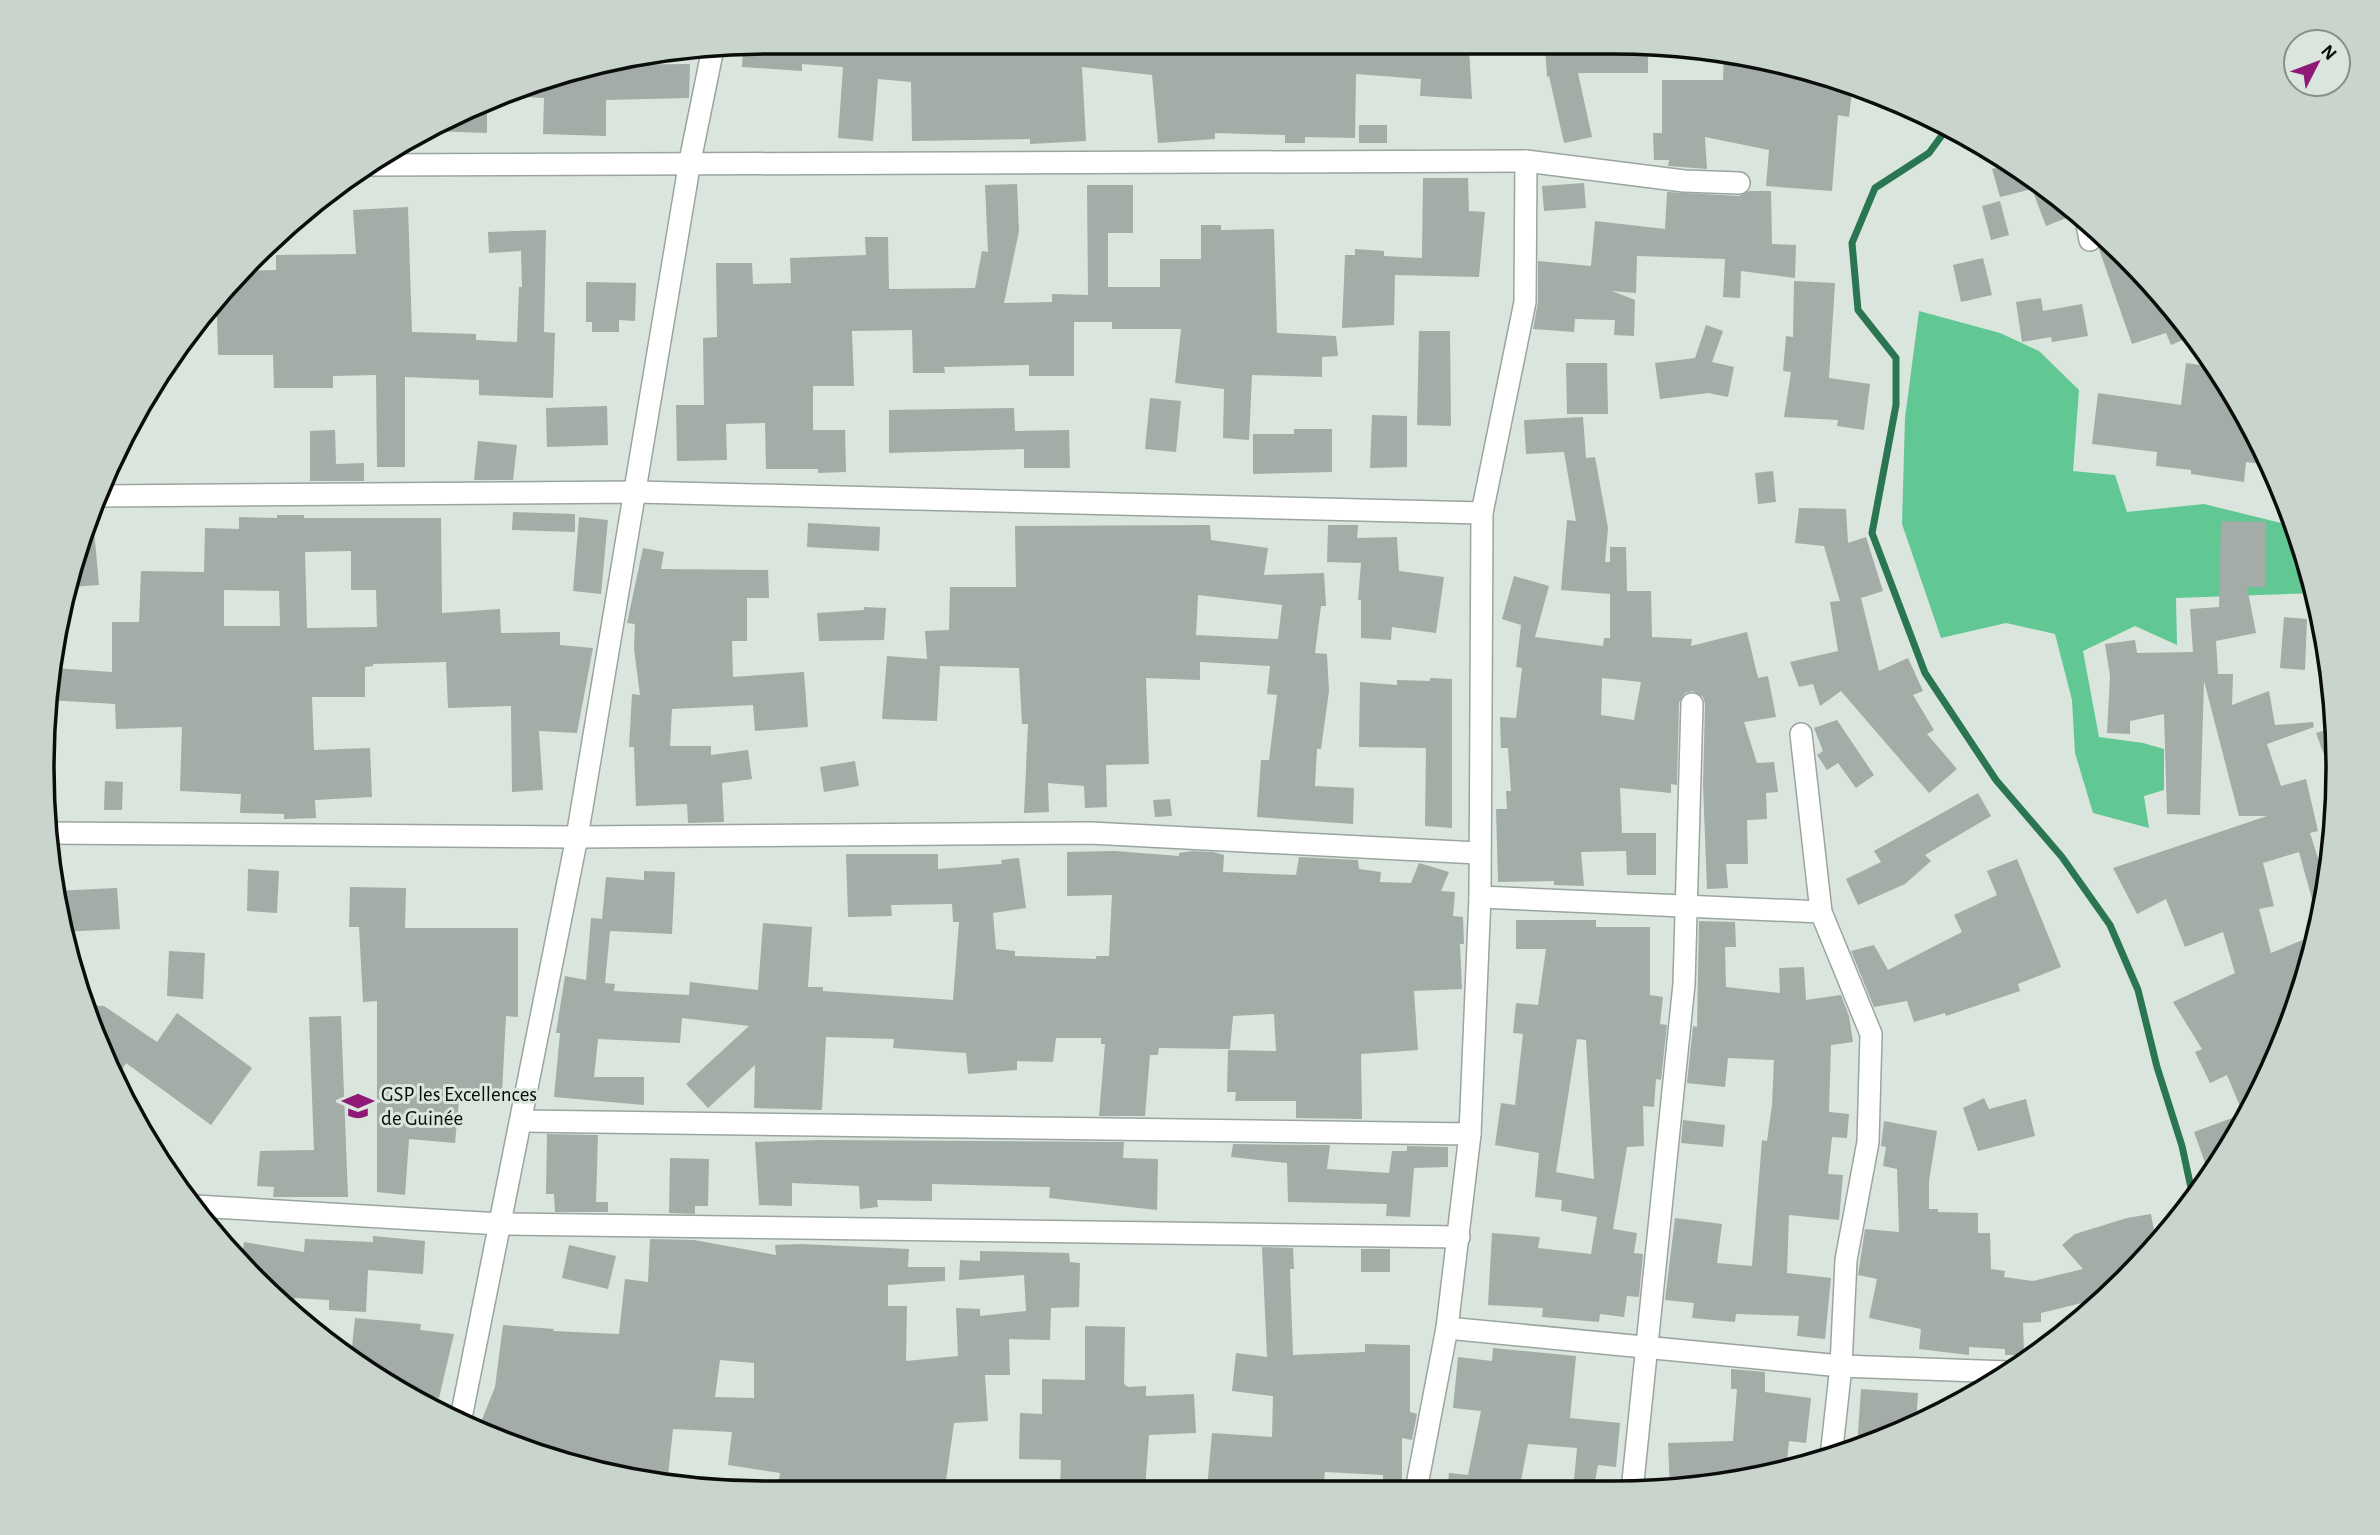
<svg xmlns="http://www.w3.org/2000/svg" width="2380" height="1535" font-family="'Alegreya Sans',sans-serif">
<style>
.forest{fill:#61c793}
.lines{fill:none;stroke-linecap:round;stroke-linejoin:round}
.stream{stroke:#2b7652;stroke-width:7}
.building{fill:#a3aca6;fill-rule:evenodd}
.minor-casing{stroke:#9ba59f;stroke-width:24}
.minor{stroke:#fff;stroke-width:21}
.labels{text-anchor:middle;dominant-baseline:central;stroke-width:6;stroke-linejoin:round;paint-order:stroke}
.poi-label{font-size:21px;fill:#0a0d0b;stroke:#dae5de;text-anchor:start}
.rim{fill:none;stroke:#0a0d0b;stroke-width:3.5}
</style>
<rect width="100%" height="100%" fill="#dae5de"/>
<!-- forest -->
<polygon class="forest" points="1919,311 2000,333 2039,351 2079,390 2073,471 2115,475 2127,512 2204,504 2293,526 2316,593 2176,598 2177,645 2135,626 2083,651 2099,737 2143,743 2164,749 2164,790 2144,796 2149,828 2093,813 2075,753 2072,700 2055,634 2006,623 1941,638 1902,524 1905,418"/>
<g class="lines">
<!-- stream -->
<polyline class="stream" points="1948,127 1929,153 1875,188 1852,243 1858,310 1896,358 1896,405 1872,533 1925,673 1996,780 2062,857 2110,925 2138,990 2157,1067 2182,1146 2193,1197"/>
</g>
<!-- building -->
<g class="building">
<polygon points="743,48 1469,48 1472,99 1420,96 1421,79 1356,74 1355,138 1305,137 1305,143 1285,143 1285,135 1215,133 1215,139 1158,143 1152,75 1082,67 1086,141 1030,144 1030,139 912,141 911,82 878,79 873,141 838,138 843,67 802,64 802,71 742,67"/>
<polygon points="1545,48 1648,48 1648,73 1578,73 1592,137 1564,143 1549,76 1547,77"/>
<polygon points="1724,52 1825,76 1824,88 1852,91 1849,117 1838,115 1832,191 1766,186 1769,150 1705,137 1707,169 1668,166 1669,160 1654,160 1653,133 1662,133 1662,80 1723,80"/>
<polygon points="690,64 689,98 606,100 606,136 543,134 544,98 503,96 535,80 601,65"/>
<polygon points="487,104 487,133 431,131 474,110"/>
<rect x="1359" y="125" width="28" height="18"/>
<polygon points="2006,165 2076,212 2074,215 2046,226 2032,189 2000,197 1992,169"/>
<polygon points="1423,178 1468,178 1469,211 1485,212 1479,277 1395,275 1394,325 1342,328 1345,255 1355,255 1355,249 1384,251 1384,256 1422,258"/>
<polygon points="1584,183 1586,208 1544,211 1542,186"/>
<polygon points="1017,184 1019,231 1004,303 1052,302 1052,294 1088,295 1087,185 1133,185 1133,233 1108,233 1108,287 1160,287 1160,259 1201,259 1201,225 1221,225 1221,230 1274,229 1277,333 1336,336 1338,356 1322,357 1322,377 1252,375 1249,440 1223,438 1224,389 1175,383 1181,329 1112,329 1112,322 1074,322 1074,376 1029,376 1029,365 944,367 945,373 913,373 912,330 852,331 854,386 813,386 813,430 845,430 846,472 818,473 818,469 766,469 765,423 726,424 727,460 677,461 676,405 704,405 703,338 717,337 716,263 752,263 753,284 791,283 790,258 866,255 865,237 888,237 889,289 975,288 982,251 988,252 985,185"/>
<polygon points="1749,191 1771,191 1772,244 1796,245 1795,278 1741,271 1740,298 1723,297 1725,259 1637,256 1636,293 1612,291 1635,300 1634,336 1614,335 1615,320 1575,319 1574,332 1533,329 1538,302 1538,261 1591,266 1595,221 1665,229 1667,192 1739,196"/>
<polygon points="2000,201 2009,235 1991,240 1982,206"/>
<polygon points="408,207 412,332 476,334 476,340 517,342 519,287 522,287 521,251 489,253 488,232 546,230 544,332 555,333 553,398 479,395 479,380 405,377 405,467 377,467 376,375 333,376 333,388 274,388 273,355 218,355 217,317 200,317 240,271 276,270 276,255 356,254 353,210"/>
<polygon points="2102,234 2188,326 2194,335 2171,345 2166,333 2132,344 2099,249"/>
<polygon points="1983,258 1992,295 1961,302 1953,265"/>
<polygon points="1794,281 1835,283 1829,378 1870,384 1864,430 1837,426 1838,420 1784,417 1791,372 1783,371 1786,336 1793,337"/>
<polygon points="586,282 636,283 635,321 619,320 619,332 592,332 592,322 586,322"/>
<polygon points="2041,298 2043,311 2082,304 2088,336 2052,342 2051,337 2022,342 2016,302"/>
<polygon points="1706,325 1723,331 1712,362 1734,367 1728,397 1708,393 1660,399 1655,363 1695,358"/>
<polygon points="1419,331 1450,331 1451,426 1417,425"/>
<polygon points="1566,363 1607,363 1608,414 1567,414"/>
<polygon points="2186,363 2213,367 2263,446 2270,465 2246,462 2244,482 2191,474 2191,470 2156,466 2157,452 2092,444 2098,393 2181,405"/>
<polygon points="1150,398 1181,401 1176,452 1145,449"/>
<polygon points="607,406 608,445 547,447 546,408"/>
<polygon points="1014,408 1015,431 1069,430 1070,468 1024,468 1024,449 889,453 889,410"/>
<polygon points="1372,415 1407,416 1407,467 1370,468"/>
<path d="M1583 417 1586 458 1595 457 1608 528 1605 562H1610V547H1626L1627 591H1651L1652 637 1692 639 1691 646 1747 632 1758 678 1768 676 1776 717 1744 722 1757 763 1774 762 1778 792 1766 793 1767 819 1747 820 1748 864H1726L1728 888 1707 889 1703 785 1705 704 1703 697 1693 691 1685 693 1679 703 1677 785 1671 784V793L1620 788 1622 833H1656V875H1627L1626 851 1581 852 1584 886 1554 885V881L1498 882 1496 809H1507L1506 791H1511L1508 748H1501L1500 717 1516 718 1522 668 1516 667 1521 625 1502 619 1514 576 1549 586 1535 637 1603 646 1604 638H1610V594L1561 590 1567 520 1576 521 1564 452 1526 454 1524 420ZM1602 678 1641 682 1634 720 1601 715Z"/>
<polygon points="1294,429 1332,429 1332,472 1253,474 1253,434 1294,434"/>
<polygon points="335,430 336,464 364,463 364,481 310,481 310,431"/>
<polygon points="478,441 517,445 513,480 474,480"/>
<polygon points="1773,471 1776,502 1758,504 1755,473"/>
<polygon points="92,508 99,585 70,587 81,534"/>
<polygon points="1799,508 1846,509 1848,543 1866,537 1883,591 1861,598 1879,671 1908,658 1923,691 1913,695 1934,730 1927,734 1957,769 1929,793 1841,691 1820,706 1813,684 1799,687 1790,662 1838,651 1830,602 1840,601 1824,546 1795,543"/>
<polygon points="513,512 575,514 575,532 512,530"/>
<path d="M277 515H304V518H441L442 613 500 609 501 633 560 632V645L593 648 577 733 539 731 543 790 512 792 511 706 448 708 446 662 373 664V666L365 667V697H312L314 750 370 748 372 797 315 800 316 818 284 819V814L240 813 241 794 180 791 182 727 116 729 115 704 48 700 54 668 112 672V622H139L141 571 204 572 205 528 239 529V517L277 518ZM351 551V590H376L377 627 307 628 305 552ZM224 590 279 591 280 626H224Z"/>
<polygon points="579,517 608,520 601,594 573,591"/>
<polygon points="2221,521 2266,522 2265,587 2247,587 2256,633 2216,641 2218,674 2233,674 2232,705 2269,691 2275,725 2313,722 2314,727 2267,744 2281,786 2306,779 2318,831 2310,833 2322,871 2330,868 2318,921 2299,852 2263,863 2274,906 2259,909 2271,953 2315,935 2300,1000 2241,1130 2209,1174 2194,1132 2243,1114 2227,1075 2210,1083 2195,1052 2202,1049 2173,1002 2235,973 2223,932 2185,947 2166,899 2137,914 2113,868 2267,816 2239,816 2204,681 2200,815 2167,814 2164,714 2130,721 2130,734 2107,733 2110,676 2105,644 2135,640 2137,653 2193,652 2190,609 2219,607"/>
<polygon points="808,523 880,527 879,551 807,547"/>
<path d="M1210 525 1211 540 1268 548 1264 575 1324 573 1326 606H1321L1315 653 1327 654 1329 691 1321 749H1317L1315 786 1354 788 1353 824 1257 817 1261 760H1269L1277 695 1267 694 1270 666 1200 662V680L1146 678 1149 764 1106 765 1107 807 1085 808 1084 786 1048 783 1049 812 1024 813 1028 724H1022L1019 668 940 666 937 721 882 719 887 656 927 659 925 631 949 630 950 587H1016L1015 526ZM1198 595 1282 605 1278 639 1196 635Z"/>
<polygon points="1328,525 1358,525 1357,538 1397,537 1399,571 1444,577 1436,633 1392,627 1391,640 1361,638 1361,600 1358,600 1361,563 1327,562"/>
<polygon points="643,548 664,552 661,569 768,570 769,598 747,598 747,641 732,641 733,677 804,672 808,727 755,731 753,705 672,709 670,746 711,746 711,755 748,750 752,779 722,783 724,822 688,823 687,804 636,806 634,747 629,747 632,694 640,695 634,649 635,624 627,623"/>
<polygon points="864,607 886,608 884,640 819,641 817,613 864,610"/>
<polygon points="2284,617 2307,619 2305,670 2280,668"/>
<polygon points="1430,678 1452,679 1452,828 1425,826 1426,748 1359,747 1360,682 1397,685 1397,680 1430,681"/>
<polygon points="1837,720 1874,775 1856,788 1838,763 1827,770 1817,755 1823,751 1814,728"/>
<polygon points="2336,727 2334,782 2316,733"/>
<polygon points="855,761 859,786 824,792 820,767"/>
<polygon points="105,781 123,782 122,810 104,810"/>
<polygon points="1978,793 1991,816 1925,855 1931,861 1905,884 1858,905 1846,879 1881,862 1874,851"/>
<polygon points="1170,799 1172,816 1155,817 1153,800"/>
<polygon points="1115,851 1179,856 1179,853 1192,851 1213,852 1224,855 1223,872 1296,875 1299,857 1358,860 1359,869 1381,872 1380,882 1411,883 1419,863 1449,872 1441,891 1455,892 1453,916 1463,917 1464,944 1460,944 1462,989 1414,991 1418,1050 1361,1054 1362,1119 1296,1118 1296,1101 1235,1101 1236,1092 1227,1092 1228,1050 1276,1051 1274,1014 1233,1016 1230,1049 1159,1048 1158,1055 1150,1055 1145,1116 1099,1116 1105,1044 1101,1044 1101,1038 1056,1038 1053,1062 1017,1061 1017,1070 968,1074 966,1053 893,1048 894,1039 826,1037 822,1110 754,1108 755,1065 708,1108 686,1084 749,1026 682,1018 680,1043 598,1039 594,1077 644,1077 644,1105 554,1097 560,1033 556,1033 565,976 586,980 591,918 602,919 606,877 644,880 644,871 675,872 672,934 610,931 605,983 615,984 614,991 689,995 690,982 758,990 763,923 812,927 808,987 823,987 823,991 953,1000 959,922 953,922 952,904 891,905 892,916 848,917 846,854 938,854 938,869 1002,864 1001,860 1019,858 1026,908 993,913 996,949 1015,951 1015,956 1096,959 1096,956 1109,956 1112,895 1067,896 1067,852"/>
<polygon points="2017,859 2061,967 2018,984 2020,991 1946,1016 1945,1013 1914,1022 1907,1001 1874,1007 1851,951 1874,945 1888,970 1962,932 1954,915 1997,895 1987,871"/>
<polygon points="248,869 279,871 277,913 247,911"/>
<polygon points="350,887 406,888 405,928 518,928 518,1017 506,1016 502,1093 460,1089 455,1143 409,1139 405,1195 377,1192 377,1001 363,1002 359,927 349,927"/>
<polygon points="117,888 120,929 62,932 54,891"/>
<path d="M1516 920H1596V927H1650V995L1663 997 1660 1024 1667 1025 1661 1080 1656 1079 1654 1107 1643 1106 1644 1146 1627 1147 1613 1229 1637 1233 1634 1253 1643 1254 1639 1297 1627 1296 1624 1317 1600 1314 1599 1322 1542 1317 1543 1308 1488 1305 1492 1233 1540 1237 1538 1248 1591 1254 1597 1217 1561 1211 1562 1200 1535 1197 1539 1153 1495 1145 1501 1103 1515 1105 1523 1034 1513 1033 1516 1003 1538 1005 1546 949H1516ZM1577 1039 1586 1040 1594 1179 1556 1172Z"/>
<polygon points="1699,921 1735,922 1736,947 1725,947 1726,987 1780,993 1779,968 1804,967 1806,1000 1841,995 1849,1016 1853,1042 1831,1045 1829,1112 1849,1114 1847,1138 1832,1137 1828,1174 1843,1175 1839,1220 1789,1215 1787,1273 1831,1278 1825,1339 1797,1336 1799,1316 1736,1314 1735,1322 1692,1318 1694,1303 1665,1300 1675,1218 1722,1224 1717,1263 1752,1266 1762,1140 1767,1141 1772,1105 1774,1060 1728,1058 1725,1087 1687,1083 1693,1026 1697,1027"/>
<polygon points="169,951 205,953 203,999 167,996"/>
<polygon points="84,1005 104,1006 157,1042 177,1013 252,1068 211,1125 126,1063 121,1071 105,1060"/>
<polygon points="341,1016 348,1197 273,1197 274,1187 257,1186 260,1151 314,1150 309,1017"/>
<polygon points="1984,1098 1989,1109 2026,1099 2035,1136 1978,1151 1963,1108"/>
<polygon points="1683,1120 1725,1125 1723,1147 1681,1143"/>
<polygon points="1884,1121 1937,1131 1929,1181 1929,1209 1938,1209 1938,1212 1978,1213 1978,1233 1990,1233 1991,1269 2005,1271 2004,1277 2033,1281 2083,1269 2062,1245 2075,1234 2127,1218 2151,1214 2157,1247 2102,1298 2041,1313 2041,1322 2023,1323 2024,1355 2005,1355 2005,1349 1969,1347 1969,1355 1919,1349 1921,1329 1869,1318 1877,1279 1858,1275 1865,1229 1899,1232 1897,1169 1883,1166 1886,1147 1881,1146"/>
<polygon points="547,1134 598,1135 596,1202 608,1202 608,1212 555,1212 554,1194 546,1194"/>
<polygon points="821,1140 1124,1142 1123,1158 1158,1159 1157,1210 1049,1198 1050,1187 932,1184 932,1201 877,1200 878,1207 860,1209 859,1186 792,1183 792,1206 759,1205 755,1142"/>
<polygon points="1233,1144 1330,1145 1327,1169 1389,1173 1392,1151 1407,1151 1407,1146 1448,1147 1448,1167 1414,1168 1410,1217 1386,1216 1387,1204 1288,1202 1287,1163 1231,1157"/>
<polygon points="670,1158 709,1159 708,1206 695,1206 695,1214 669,1213"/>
<polygon points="373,1236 425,1241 423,1274 368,1270 366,1312 329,1310 329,1300 295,1298 293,1316 242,1259 244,1242 304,1252 305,1239 373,1242"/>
<path d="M650 1239 694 1240 776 1255 775 1245 801 1244 909 1249 908 1267H945V1281L888 1285V1306H907L906 1361 958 1356 956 1308 980 1309V1316L1026 1311 1024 1275 959 1280 960 1260 980 1261V1251L1069 1253 1070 1262 1080 1263 1079 1307 1051 1308 1050 1340 1009 1339 1010 1375H985L988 1421 954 1423 945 1488H821V1483L779 1480 780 1473 728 1465 732 1432 673 1429 667 1485 610 1470 611 1464 579 1461 477 1432 495 1387 503 1325 554 1329 553 1331 619 1334 625 1279 648 1282ZM720 1360 754 1363V1398L715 1397Z"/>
<polygon points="569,1245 616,1256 608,1289 562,1278"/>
<polygon points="1262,1247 1293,1248 1294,1269 1290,1269 1293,1355 1365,1352 1365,1344 1410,1345 1410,1412 1417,1414 1412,1440 1402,1438 1402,1482 1383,1482 1383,1475 1325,1472 1323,1490 1207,1489 1212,1433 1272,1437 1273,1396 1232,1391 1236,1353 1267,1357"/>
<rect x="1361" y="1249" width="29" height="23"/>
<polygon points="355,1318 421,1324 420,1330 454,1334 439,1398 424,1394 423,1405 404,1396 351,1357"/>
<polygon points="1085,1326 1125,1327 1124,1384 1128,1387 1146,1386 1146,1396 1194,1394 1196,1433 1149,1435 1145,1489 1060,1489 1061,1460 1019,1459 1020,1413 1042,1414 1042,1379 1085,1380"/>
<polygon points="1493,1348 1576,1356 1570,1418 1620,1423 1616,1467 1598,1465 1593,1491 1573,1491 1577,1448 1528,1444 1519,1491 1447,1490 1449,1473 1468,1475 1481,1411 1453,1408 1458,1357 1492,1361"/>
<polygon points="1731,1369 1765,1372 1765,1392 1811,1398 1806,1443 1789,1441 1786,1471 1670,1490 1668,1443 1733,1441 1737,1389 1731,1389"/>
<polygon points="1861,1389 1918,1393 1916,1425 1857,1447"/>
</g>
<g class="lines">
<defs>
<g id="minor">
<polyline points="364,165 1526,161 1684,181 1739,183"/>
<polyline points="2086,219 2090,240"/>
<polyline points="98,496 637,492 1482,513"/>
<polyline points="1801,734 1821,912 1871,1034 1868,1142 1846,1260 1841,1366 1831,1457"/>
<polyline points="47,833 577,837 1090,833 1478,853"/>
<polyline points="1480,897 1821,912"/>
<polyline points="521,1121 1470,1134"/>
<polyline points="195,1206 500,1224 1459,1237"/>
<polyline points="1447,1328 1841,1366 2008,1372"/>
<polyline points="460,1423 577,837 690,161 713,48"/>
<polyline points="1416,1490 1447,1328 1470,1134 1480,897 1482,513 1525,302 1526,161"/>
<polyline points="1632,1491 1684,984 1692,704"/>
</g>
</defs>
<!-- minor casing -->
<use href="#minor" class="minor-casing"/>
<!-- minor -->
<use href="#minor" class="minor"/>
</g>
<!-- icons -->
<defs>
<symbol id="school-bare" viewBox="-9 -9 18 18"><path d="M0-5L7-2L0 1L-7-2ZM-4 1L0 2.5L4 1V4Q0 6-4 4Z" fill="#901876" stroke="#dae5de" stroke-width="2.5" paint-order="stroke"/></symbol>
</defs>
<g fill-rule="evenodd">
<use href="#school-bare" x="336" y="1084" width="44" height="44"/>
</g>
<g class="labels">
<!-- poi labels -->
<g class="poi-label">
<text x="381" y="1094">GSP les Excellences<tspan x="381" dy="24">de Guinée</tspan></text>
</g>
</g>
<!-- crop -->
<path d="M0 0H2380V1535H0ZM767 54H1613A713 713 0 0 1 2326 767V768A713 713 0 0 1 1613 1481H767A713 713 0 0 1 54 768V767A713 713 0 0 1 767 54Z" fill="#c9d4cd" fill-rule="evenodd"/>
<path class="rim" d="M767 54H1613A713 713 0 0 1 2326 767V768A713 713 0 0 1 1613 1481H767A713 713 0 0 1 54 768V767A713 713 0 0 1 767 54Z"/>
<!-- north arrow -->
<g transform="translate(2317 63) rotate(48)"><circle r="33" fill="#dae5de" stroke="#878f8a" stroke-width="2"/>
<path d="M0-5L12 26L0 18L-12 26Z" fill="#901876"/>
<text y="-10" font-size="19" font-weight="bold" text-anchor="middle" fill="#0a0d0b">N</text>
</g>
</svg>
